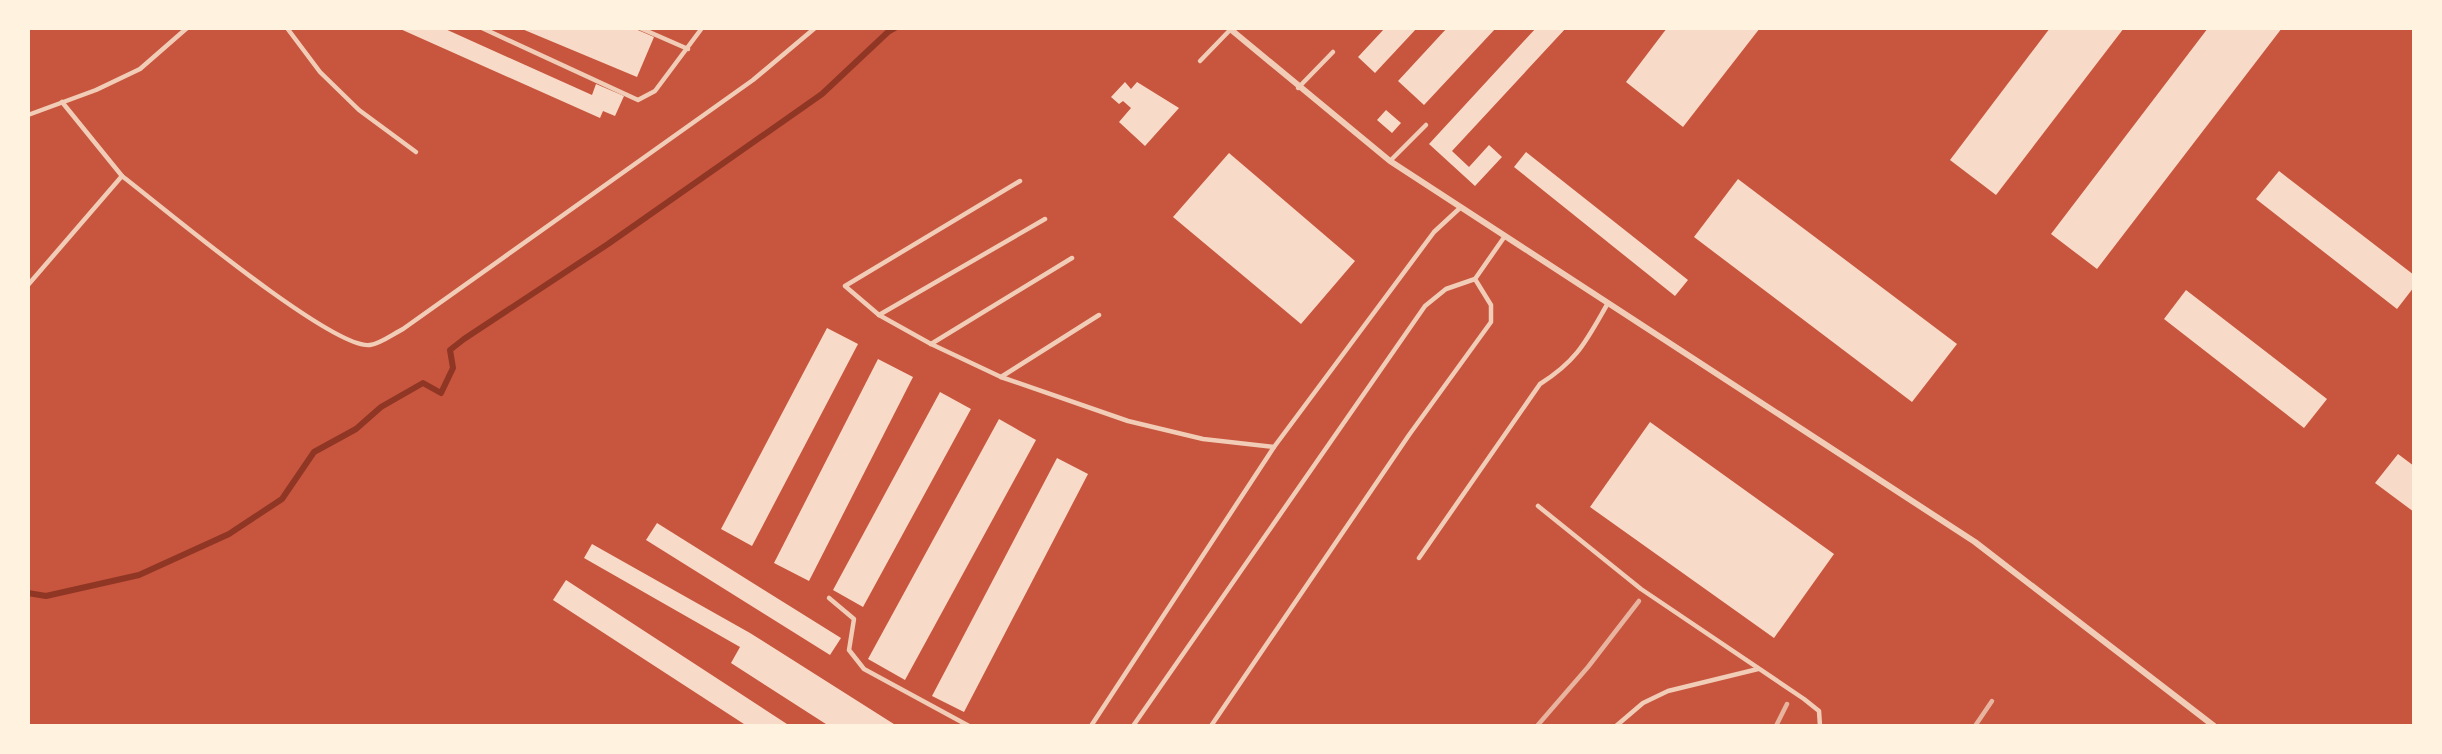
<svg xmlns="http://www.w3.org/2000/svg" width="2442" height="754" font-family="'Fira Sans Condensed',sans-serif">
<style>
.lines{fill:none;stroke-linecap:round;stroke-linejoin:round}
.stream{stroke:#8f3625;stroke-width:6}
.building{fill:#f7dbc8}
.service{stroke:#f1ccb7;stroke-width:4.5}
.minor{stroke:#f1ccb7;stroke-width:6}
.rail{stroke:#e9b49f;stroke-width:4.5}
</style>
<rect width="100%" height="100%" fill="#c8553d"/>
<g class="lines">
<!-- stream -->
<polyline class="stream" points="28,593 46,596 139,575 229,534 282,499 314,452 356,429 381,407 423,383 441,393 453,368 450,350 464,339 608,244 822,94 888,32 895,28"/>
</g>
<!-- building -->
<g class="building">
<polygon points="398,28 443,28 592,95 596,84 624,96 615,116 603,111 600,118"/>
<polygon points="633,28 654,37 637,77 522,29"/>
<polygon points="1385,28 1417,28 1375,73 1358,57"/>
<polygon points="1447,28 1496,28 1424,105 1398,81"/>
<polygon points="1536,28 1566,28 1452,151 1469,167 1489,145 1502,157 1475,186 1429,144"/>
<polygon points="1667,28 1760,28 1683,127 1626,82"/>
<polygon points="2050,28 2124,28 1996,195 1950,160"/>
<polygon points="2208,28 2282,28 2097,269 2051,234"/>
<polygon points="1125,82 1131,89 1137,82 1179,108 1145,146 1119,122 1131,108 1123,101 1119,104 1111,97"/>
<polygon points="1386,110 1401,123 1392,133 1377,120"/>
<polygon points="1526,152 1688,280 1675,296 1514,167"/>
<polygon points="1229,153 1355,261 1301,324 1173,217"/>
<polygon points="2279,171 2414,275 2414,287 2397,309 2256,199"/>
<polygon points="1738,179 1957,344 1912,402 1694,237"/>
<polygon points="2186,290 2327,399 2304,428 2164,319"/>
<polygon points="827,328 858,344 752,546 721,529"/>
<polygon points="878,359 913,377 809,581 774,563"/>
<polygon points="940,392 971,409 863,607 833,590"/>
<polygon points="999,419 1036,440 905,680 868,659"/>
<polygon points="1650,422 1834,554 1774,638 1590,507"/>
<polygon points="2398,454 2414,466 2414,512 2375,483"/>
<polygon points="1057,458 1088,474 964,712 932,696"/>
<polygon points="657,523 841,638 830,655 646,540"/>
<polygon points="592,544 750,633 897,726 829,726 731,663 740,647 584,558"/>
<polygon points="566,580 790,726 747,726 553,600"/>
</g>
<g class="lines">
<!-- service -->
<g class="service">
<polyline points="287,28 320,72 359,110 416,152"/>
<polyline points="482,28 638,100 655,91 702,28"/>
<polyline points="640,28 688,49"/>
<polyline points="1200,61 1230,30"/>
<polyline points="1298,88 1333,52"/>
<polyline points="28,115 96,90 140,69 187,28"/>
<polyline points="1390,161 1426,125"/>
<path d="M122 176C160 205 332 350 370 345 380 344 393 334 403 329L753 80 815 28"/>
<polyline points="1020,181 845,286 879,315 931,344 1001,377 1128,421 1203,439 1274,447"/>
<polyline points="28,285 122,176 62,102"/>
<polyline points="879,315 1045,219"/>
<polyline points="931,344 1072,258"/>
<polyline points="1001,377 1099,315"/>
<polyline points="1538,506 1641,589 1804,699 1819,711 1820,726"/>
<path d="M1419 558 1540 384C1578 360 1586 341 1608 303"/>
<polyline points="829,598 854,619 849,650 864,669 969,726"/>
<polyline points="1091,726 1274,447 1434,232 1461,207"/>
<polyline points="1133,726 1425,306 1446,289 1475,279"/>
<polyline points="1211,726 1409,435 1491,322 1491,305 1475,279 1505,236"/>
<polyline points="1616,726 1643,703 1668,691 1758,669"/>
</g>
<!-- minor -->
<polyline class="minor" points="1229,28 1390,161 1975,542 2214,726"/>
<!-- rail -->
<g class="rail">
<polyline points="1537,726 1588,667 1639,601"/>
<polyline points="1776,726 1787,704"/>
<polyline points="1975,726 1992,701"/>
</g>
</g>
<!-- border -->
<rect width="2442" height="754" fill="none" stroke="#fff3e0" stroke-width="60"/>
</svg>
